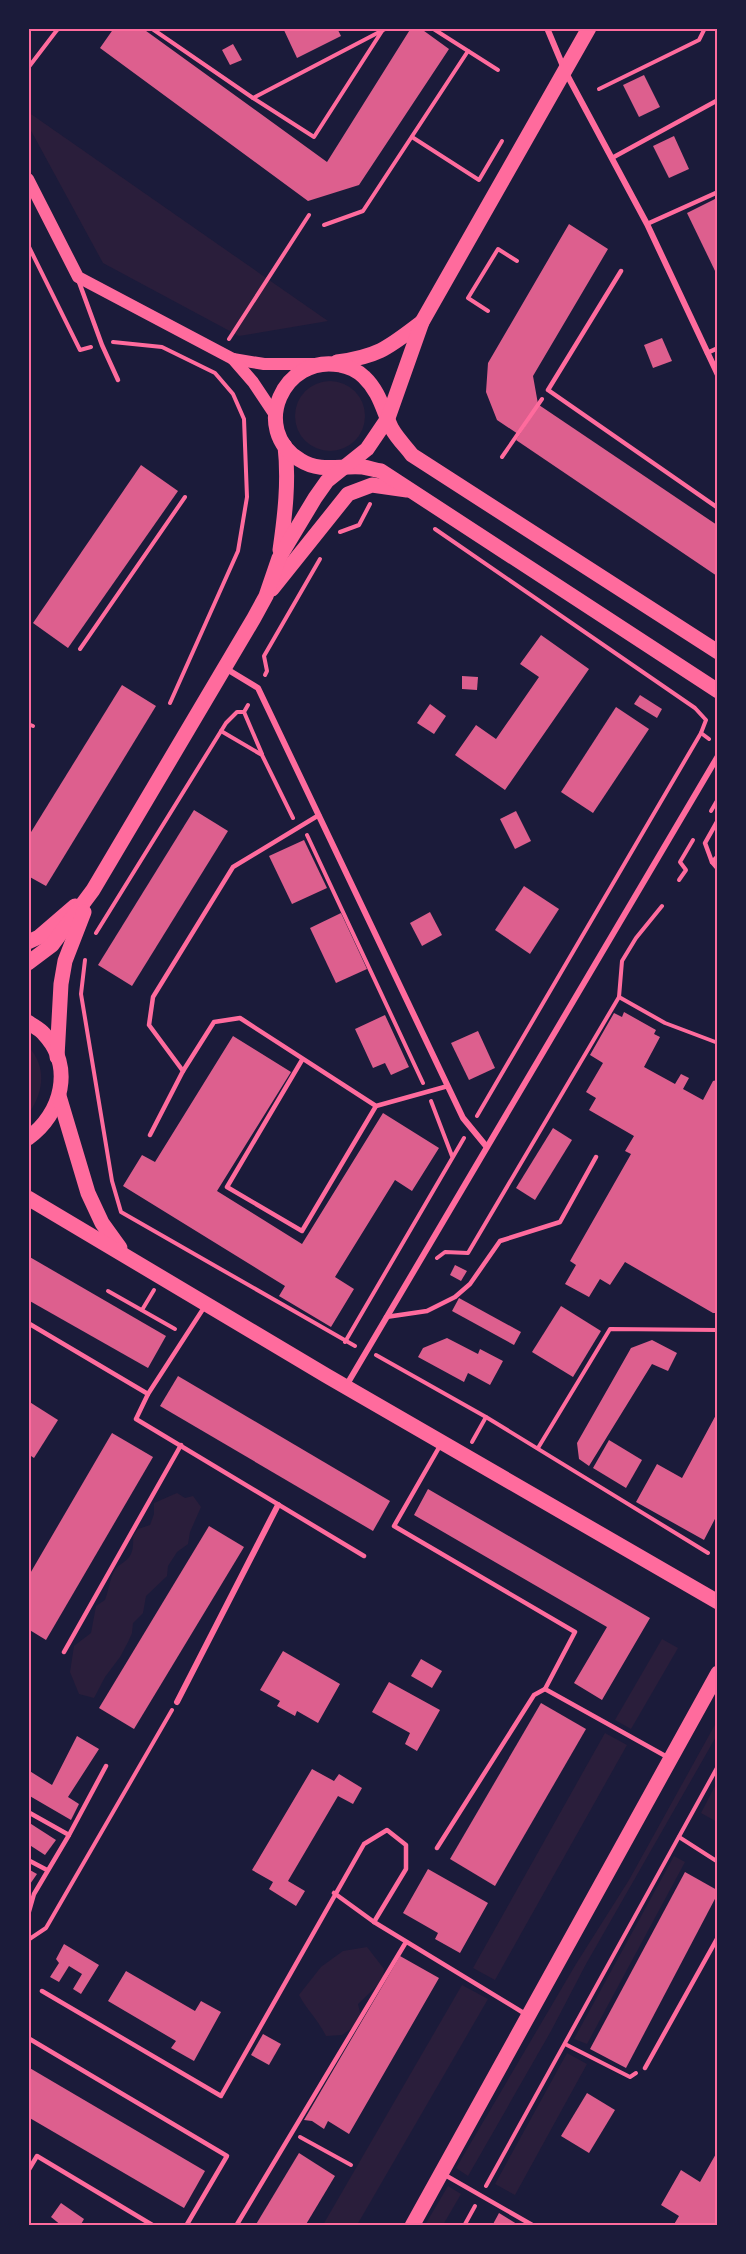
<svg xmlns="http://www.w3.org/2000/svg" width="746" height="2254" font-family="Helvetica,sans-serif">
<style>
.green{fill:#2a1e3b}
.building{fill:#dd5f8e}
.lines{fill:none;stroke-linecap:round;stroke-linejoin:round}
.path{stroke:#ff6b9d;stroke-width:4}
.service{stroke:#ff6b9d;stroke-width:4.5}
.minor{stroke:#ff6b9d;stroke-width:6}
.secondary{stroke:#ff6b9d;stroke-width:12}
.primary{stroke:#ff6b9d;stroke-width:15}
.neatline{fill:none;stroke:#ff6b9d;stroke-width:2}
</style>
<rect width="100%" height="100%" fill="#1b1b3a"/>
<!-- green -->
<g class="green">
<polygon points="28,112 328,321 239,336 103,263 29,127"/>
<circle cx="330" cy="416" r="35"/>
<path d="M28 1046C47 1067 44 1091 29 1113Z"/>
<path d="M177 1493 185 1498 193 1496 201 1507 190 1532 188 1544 177 1552 168 1566 167 1576 146 1596 143 1613 133 1623 132 1633 128 1642 120 1657 105 1677 94 1698 79 1694 70 1672 74 1646 91 1633 96 1606 105 1600C108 1592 109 1584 112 1576 119 1557 135 1567 133 1536L138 1529 150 1525 154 1514V1503Z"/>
<polygon points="662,1639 678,1648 631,1729 615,1720"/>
<polygon points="717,1721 717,1735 586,1964 551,2031 468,2176 456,2168 576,1964 629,1880"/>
<polygon points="605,1733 627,1745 495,1980 473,1968"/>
<polygon points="717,1782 718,1821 717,1822 701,1813"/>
<polygon points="674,1856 685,1862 587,2044 574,2039"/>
<path d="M367 1947 384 1969 383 1980 358 2004 362 2021 342 2035 326 2036C319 2021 307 2010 299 1995L321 1967 343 1951Z"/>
<polygon points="462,1985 488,1999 357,2225 323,2225"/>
<polygon points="567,2053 587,2064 515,2195 495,2184"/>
<polygon points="448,2186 461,2194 443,2225 425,2225"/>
</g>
<!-- building -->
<g class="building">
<polygon points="114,28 142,28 327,162 411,28 420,28 449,49 359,185 308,201 100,48"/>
<polygon points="283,28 337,28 341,36 297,58"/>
<polygon points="233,44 242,60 230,65 222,50"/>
<polygon points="644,75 660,107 639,117 623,85"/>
<polygon points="674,136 689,169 669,178 653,146"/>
<polygon points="717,198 717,275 687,213"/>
<polygon points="569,224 608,249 533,376 538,404 518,434 497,420 486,392 488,363"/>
<polygon points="662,338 672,361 653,368 644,345"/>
<polygon points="539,405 717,525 717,576 516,440"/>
<polygon points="141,465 178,491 68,648 33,623"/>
<polygon points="541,635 589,669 505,790 455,755 476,725 496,739 539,677 520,664"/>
<polygon points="462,676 478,677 477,690 462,689"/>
<polygon points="122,685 156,706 46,886 28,876 28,837"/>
<polygon points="640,695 662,709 657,718 634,704"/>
<polygon points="430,704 446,716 434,734 417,723"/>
<polygon points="616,707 649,729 593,813 561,792"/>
<polygon points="194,810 228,831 132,986 98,965"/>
<polygon points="516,811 531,841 515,849 500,819"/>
<polygon points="304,840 327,888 292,904 269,856"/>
<polygon points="524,886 559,909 530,954 495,930"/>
<polygon points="430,912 442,935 422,946 410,923"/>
<polygon points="341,913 367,969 336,983 310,928"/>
<polygon points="624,1012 656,1030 654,1034 660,1037 644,1067 675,1084 681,1074 689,1078 683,1089 703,1100 713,1081 717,1080 717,1313 713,1313 625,1262 610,1285 600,1279 589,1297 565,1284 576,1265 570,1261 631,1154 625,1151 634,1136 589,1110 596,1098 586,1092 603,1063 590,1055 614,1013 622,1017"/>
<polygon points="385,1015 409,1067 391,1075 385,1063 373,1068 355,1029"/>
<polygon points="478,1031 495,1068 469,1080 451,1043"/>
<polygon points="233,1036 291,1072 217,1191 302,1244 383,1113 439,1148 412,1191 395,1180 335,1277 354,1289 331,1327 279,1296 285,1286 123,1186 142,1155 155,1162"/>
<polygon points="553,1128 572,1140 535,1200 516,1188"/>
<polygon points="28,1256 166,1336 148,1368 28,1300"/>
<polygon points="455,1265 467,1271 461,1281 450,1275"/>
<polygon points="459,1298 521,1332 514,1345 452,1311"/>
<polygon points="561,1306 601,1331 573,1377 532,1352"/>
<polygon points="447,1338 478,1354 480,1349 503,1361 490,1385 468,1373 464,1382 418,1357 423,1348"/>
<polygon points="652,1340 677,1353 668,1371 652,1364 589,1466 579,1459 577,1443 631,1348"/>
<polygon points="178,1376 390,1501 373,1531 160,1406"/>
<polygon points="28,1401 58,1420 34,1458 28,1454"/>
<polygon points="717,1413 717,1515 704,1540 636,1502 657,1464 682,1478"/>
<polygon points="112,1433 153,1457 46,1640 28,1629 28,1577"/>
<polygon points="609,1440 642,1460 626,1488 593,1468"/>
<polygon points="428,1489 650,1618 602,1700 574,1683 607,1627 414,1515"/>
<polygon points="209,1526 244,1547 134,1729 99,1708"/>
<polygon points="283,1651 340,1684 318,1723 297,1711 295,1716 277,1706 280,1701 260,1690"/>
<polygon points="421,1659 442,1671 432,1688 411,1676"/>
<polygon points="389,1682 440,1710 417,1751 405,1744 410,1733 372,1712"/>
<polygon points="541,1703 586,1729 495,1886 450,1859"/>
<polygon points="77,1736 99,1749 68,1797 79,1804 71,1820 28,1795 28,1770 52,1785"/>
<polygon points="312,1769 334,1781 339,1774 362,1788 353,1804 338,1796 288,1881 305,1891 296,1906 269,1889 273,1882 252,1870"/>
<polygon points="28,1822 56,1840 45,1855 28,1844"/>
<polygon points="28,1869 37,1874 28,1887"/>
<polygon points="428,1869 488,1903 460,1953 435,1939 438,1933 403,1913"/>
<polygon points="685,1872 717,1890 717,1895 626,2068 590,2049"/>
<polygon points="64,1944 99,1965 81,1994 73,1989 82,1974 69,1966 59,1982 50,1977 59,1963 56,1959"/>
<polygon points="400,1956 439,1978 349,2134 328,2121 324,2129 312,2121 304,2120"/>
<polygon points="126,1971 195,2011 201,2001 221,2012 194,2061 171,2048 176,2041 108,2001"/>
<polygon points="263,2034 281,2044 269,2065 251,2055"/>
<polygon points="28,2067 205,2171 184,2208 28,2117"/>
<polygon points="587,2093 615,2110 589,2153 561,2136"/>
<polygon points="717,2152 717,2226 673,2226 679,2216 661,2205 681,2170 700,2182"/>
<polygon points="299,2153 335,2176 305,2226 255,2226"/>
<polygon points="61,2203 84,2219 80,2226 62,2226 51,2217"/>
<polygon points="499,2213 512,2221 520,2226 492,2226"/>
</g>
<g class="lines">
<!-- path -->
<g class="path">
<polyline points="151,28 253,98 387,28"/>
<polyline points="432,28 498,70"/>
<polyline points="28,68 57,30 61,28"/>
<polyline points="599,89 699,40 705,28"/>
<polyline points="253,98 314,137 382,31"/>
<polyline points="412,137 479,180 502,141"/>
<polyline points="324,225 363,211 468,51"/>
<polyline points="28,245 80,350 91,347"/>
<polyline points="488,311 468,298 498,249 517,261"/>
<polyline points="229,339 309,215"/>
<polyline points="113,342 162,347 215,373 233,394 244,419 247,497 238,551 170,703"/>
<polyline points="502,457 542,399"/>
<polyline points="435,529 695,708 706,720 701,733 709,739"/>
<polyline points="340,532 359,525 370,504"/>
<polyline points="80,649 185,497"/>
<polyline points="265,675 267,671 264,656 320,559"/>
<polyline points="244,712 262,754"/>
<polyline points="28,724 33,726"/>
<polyline points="221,731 262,755 293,818"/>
<polyline points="711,811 718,799"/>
<polyline points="307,835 423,1083"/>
<polyline points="679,880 686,870 680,862 693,840"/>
<polyline points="96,933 226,723 237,712 244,712 248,705"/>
<polyline points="85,960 81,994 112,1181 121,1212 355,1346"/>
<polyline points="619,997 665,1023 718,1043"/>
<polyline points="431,1101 452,1156"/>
<polyline points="477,1116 701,733"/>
<polyline points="437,1258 445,1252 468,1253 619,997 622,961 636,938 662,906"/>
<polyline points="108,1291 175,1329"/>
<polyline points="142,1310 154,1290"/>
<polyline points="345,1342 464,1138"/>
<polyline points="376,1355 486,1417 708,1553"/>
<polyline points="472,1442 486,1417"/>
<polyline points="538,1448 610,1329 718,1330"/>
<polyline points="679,1837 718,1862"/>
<polyline points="28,1940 46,1928 172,1710"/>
<polyline points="565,2044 630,2077 636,2073"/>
<polyline points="300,2137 351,2165"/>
<polyline points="486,2186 718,1766"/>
<polyline points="464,2226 475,2206"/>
</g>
<!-- service -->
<g class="service">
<polyline points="612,158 718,100"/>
<polyline points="647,224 718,192"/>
<polyline points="621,271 548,390 718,508"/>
<polyline points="79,282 102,345 118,380"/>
<polyline points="707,353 718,348"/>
<polyline points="718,856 712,862 718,869"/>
<polyline points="712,862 705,843 718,820"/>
<polyline points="302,1060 227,1187 302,1231 376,1106"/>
<polyline points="183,1071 214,1022 240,1018 376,1106 448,1086"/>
<polyline points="150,1135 183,1071 149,1025 153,997 233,867 319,815"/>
<polyline points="205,1306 148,1394 136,1419 364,1556"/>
<polyline points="386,1317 427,1311 455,1297 470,1284 500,1241 560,1222 596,1157"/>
<polyline points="28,1323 148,1394"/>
<polyline points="441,1444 394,1526 575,1632 545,1689 669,1758"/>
<polyline points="64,1652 181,1445"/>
<polyline points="28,1812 69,1835"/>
<polyline points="437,1848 534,1695 545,1689"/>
<polyline points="28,1860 47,1870"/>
<polyline points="334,1893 374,1922 527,2015"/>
<polyline points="28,1915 34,1894 69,1835 106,1766"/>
<polyline points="42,1991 221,2096 364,1844 387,1830 406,1845 406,1869 374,1922"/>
<polyline points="28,2038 227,2156 186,2226"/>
<polyline points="645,2068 718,1937"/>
<polyline points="28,2171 37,2156 154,2226"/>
<polyline points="445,2175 534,2226"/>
<polyline points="236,2226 406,1942"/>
</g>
<!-- minor -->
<g class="minor">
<polyline points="547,28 565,71 647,224 718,375"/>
<polyline points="225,668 258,688 463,1118 486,1146"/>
<polyline points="346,1386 718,756"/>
<polyline points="177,1702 278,1505"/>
</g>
<!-- secondary -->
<g class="secondary">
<polyline points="28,179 78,277 233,359 264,364 315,364"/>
<polyline points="233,359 253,382 275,415"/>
</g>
<!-- primary -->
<g class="primary">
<path d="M337 362C380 356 389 347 422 322"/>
<path d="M280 550C285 515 289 481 285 446"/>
<polyline points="272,589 348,494 372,485 407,490"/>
<path d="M718 652 412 455C406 447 397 438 392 429 383 411 380 392 364 377 358 371 348 366 340 365 283 354 250 430 300 460 320 473 341 465 363 467 369 468 375 470 381 471L718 691"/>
<polyline points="28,942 39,937 75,906"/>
<polyline points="28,963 52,945 93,890 254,618 266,596 279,558 315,498 327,481 367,449 388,418 422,322 589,28"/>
<path d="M28 1022C33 1026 40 1029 44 1034 74 1066 62 1114 28 1138"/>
<polyline points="57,1057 61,984 65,961 84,912"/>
<polyline points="59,1096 88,1193 102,1223 120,1248"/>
<polyline points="28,1198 327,1376 718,1602"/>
<polyline points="412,2226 718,1673"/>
</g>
</g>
<!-- border -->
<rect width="746" height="2254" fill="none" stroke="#1b1b3a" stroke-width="60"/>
<rect x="30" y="30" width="686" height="2194" class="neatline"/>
</svg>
